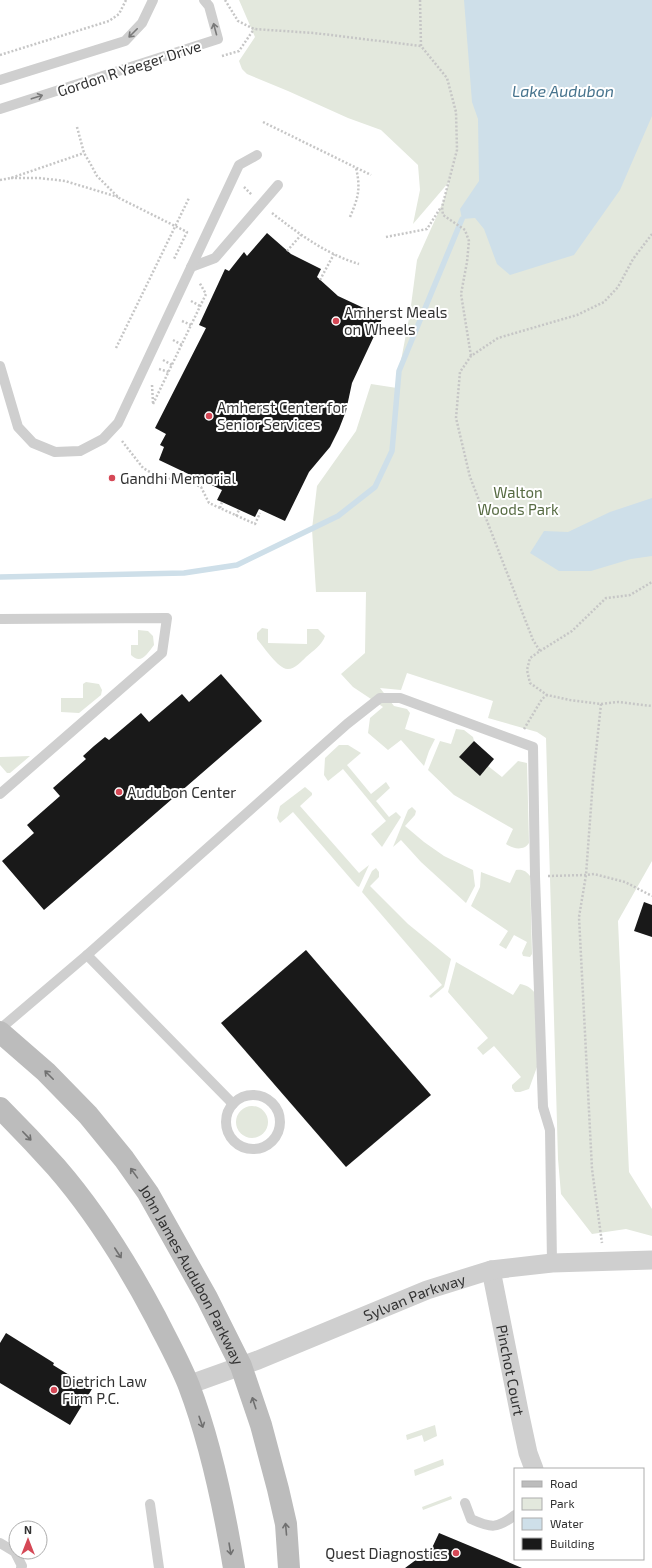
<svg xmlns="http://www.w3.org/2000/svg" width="652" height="1568" font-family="'Exo 2',sans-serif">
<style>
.green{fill:#e3e8dd}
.water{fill:#cedfe9}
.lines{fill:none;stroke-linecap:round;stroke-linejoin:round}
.stream{stroke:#cedfe9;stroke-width:5.5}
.building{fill:#191919}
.path{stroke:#c6c6c6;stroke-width:2.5;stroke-dasharray:2 2;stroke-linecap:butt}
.service{stroke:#cfcfcf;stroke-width:10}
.minor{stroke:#cfcfcf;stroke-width:19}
.secondary{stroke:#bcbcbc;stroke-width:22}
.oneway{stroke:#797979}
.oneway2{stroke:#707070}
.poi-dot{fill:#d54856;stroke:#fff;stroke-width:1.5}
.labels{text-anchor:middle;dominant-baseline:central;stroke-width:4;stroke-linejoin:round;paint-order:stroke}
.street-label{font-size:15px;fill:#323232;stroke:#fff}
.poi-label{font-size:15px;fill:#323232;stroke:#fff;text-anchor:start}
.park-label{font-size:15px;fill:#576b43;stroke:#fff}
.water-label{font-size:16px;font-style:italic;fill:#47748e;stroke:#fff}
</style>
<rect width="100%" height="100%" fill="#fff"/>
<!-- green -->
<g class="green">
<polygon points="239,0 652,0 652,861 618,921 629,1172 652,1209 652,1236 626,1229 592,1234 561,1194 558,1159 546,738 537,732 488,718 493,701 407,673 401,690 380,688 394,706 407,709 410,713 405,729 435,739 429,751 424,766 401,740 388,750 368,733 370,718 383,707 353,687 341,674 365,653 366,592 316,592 312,529 317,486 356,431 371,384 397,388 399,371 410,313 417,260 443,202 449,182 413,224 420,190 418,165 381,130 348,118 288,91 247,74 242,69 239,61 255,37"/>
<path d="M262 628 268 629V643L307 644V629H318L325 636C322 645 314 650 306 657 302 661 295 669 288 669 279 670 263 646 257 639V633Z"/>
<path d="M138 630 148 631 153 636 154 645C147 654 141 665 131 655V645H138Z"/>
<polygon points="86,682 99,684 102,690 101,695 79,713 61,712 61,698 83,698 83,684"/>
<path d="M456 729 464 730 473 737 474 741 460 757 479 775 488 766 502 777 518 761 527 763 529 843C524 851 513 849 506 844L513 829 454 795 428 770 440 741 451 744Z"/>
<polygon points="339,745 348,745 361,753 347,765 371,794 386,782 390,788 376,801 389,817 396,812 401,817 382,847 371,834 386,821 343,769 328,781 324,775 325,758"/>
<polygon points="30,756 10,773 7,773 0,765 0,757"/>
<polygon points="305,787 312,793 312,795 300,806 359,873 369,865 359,887 357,886 293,812 280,823 277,818 280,806"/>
<polygon points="412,807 416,811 415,815 405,826 424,842 444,856 473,870 475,886 466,903 421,862 401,840 393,847 408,810"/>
<polygon points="376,868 379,872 379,877 370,886 408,924 451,959 444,987 431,998 429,996 442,985 362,892 372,871"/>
<path d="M516 870C523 869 526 871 530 876L532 954 530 957 523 956 522 953 527 942 514 935 506 949 499 945 508 931 471 906 480 887 481 872 510 883Z"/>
<path d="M456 962 513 995 520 984C527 985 531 988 535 993L537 1067 529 1089 520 1092H515L512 1088V1085L521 1077 494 1046 483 1055 477 1048 488 1038 448 992Z"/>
<circle cx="252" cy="1122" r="16"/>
<polygon points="435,1425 437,1436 424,1442 422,1435 407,1440 406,1435"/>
<polygon points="443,1459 444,1465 415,1476 414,1470"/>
<polygon points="451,1496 452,1499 423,1510 422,1507"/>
</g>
<!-- water -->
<g class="water">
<polygon points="464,0 652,0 652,116 620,190 574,255 510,275 497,264 484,229 475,218 462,219 460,209 479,181 478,119 472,102"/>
<polygon points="652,498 652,556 631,559 591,571 559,571 530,553 544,531 568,532 610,512"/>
</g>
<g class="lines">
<!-- stream -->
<polyline class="stream" points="0,577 184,573 237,565 338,516 375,487 392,451 399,371 462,219"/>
</g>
<!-- building -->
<g class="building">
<polygon points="267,233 291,254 321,269 317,277 338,296 383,317 352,383 346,411 339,429 330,447 309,472 285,521 259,509 255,517 222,502 217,500 222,490 159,460 164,447 160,445 166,434 155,428 206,328 199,325 225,269 229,271 244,252 247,256"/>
<polygon points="221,674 262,721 44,910 2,861 34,833 27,825 60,796 53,788 86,759 83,756 94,746 105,737 109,740 141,713 149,722 182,694 189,702"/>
<polygon points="474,741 494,759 480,776 459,757"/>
<polygon points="644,902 652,905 652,937 634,931"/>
<polygon points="306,950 431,1095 346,1167 221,1023"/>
<polygon points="6,1333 54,1363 53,1365 92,1389 70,1425 0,1383 0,1343"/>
<polygon points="439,1533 499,1558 522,1568 405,1568 432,1548"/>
</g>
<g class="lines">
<!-- path -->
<g class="path">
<polyline points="225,0 238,21 254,29 314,33 421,46"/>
<polyline points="420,0 421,46 447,78 456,112 457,150 442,207 443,215 465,230 469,241 467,262 461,294 471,356"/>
<polyline points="0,55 109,21 119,14 126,0"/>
<polyline points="222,56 239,51 254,29"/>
<polyline points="263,122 371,175"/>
<polyline points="77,127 84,153 90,163 97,176 119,198 187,232 174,259"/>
<polyline points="11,178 39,178 65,181 118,197"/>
<polyline points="0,180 11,178 84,153"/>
<polyline points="244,187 252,195"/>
<path d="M272 213C299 234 326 254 359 264"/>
<path d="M350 217C358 198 361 189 356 168"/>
<polyline points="652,234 633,259 618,287 604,302 577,315 498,338 471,356 460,372 456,418 470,477 533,640 540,651 530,658 527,670 530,683 547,695 570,700 601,704 618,702 652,706"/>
<polyline points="386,237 427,229 441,207"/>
<polyline points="287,251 301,235"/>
<polyline points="320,280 334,254"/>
<polyline points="191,301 200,306"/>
<polyline points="182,321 191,325"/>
<polyline points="173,340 182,345"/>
<polyline points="116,348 189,198"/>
<polyline points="163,360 172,365"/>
<polyline points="159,369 169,372"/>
<polyline points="152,385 153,403"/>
<polyline points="153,404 206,294 199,282"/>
<polyline points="122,441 143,468 166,481 176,475 201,487 209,503 255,524 260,513"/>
<polyline points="186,480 189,474"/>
<polyline points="220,508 222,502"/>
<polyline points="236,516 239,510"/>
<polyline points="540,651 572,631 606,598 630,595 652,582"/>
<polyline points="601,704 593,780 586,875 579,917 592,1169 602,1243"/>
<polyline points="524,729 542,699 547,695"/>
<polyline points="548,876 586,875 594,874 625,882 652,896"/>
</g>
<!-- service -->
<g class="service">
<polyline points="0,80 125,41 142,23 153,0"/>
<polyline points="0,109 218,39 209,6 204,0"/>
<polyline points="191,267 215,258 278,185"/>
<polyline points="0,366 18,427 33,443 55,452 80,451 103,439 118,423 239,165 257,155"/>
<polyline points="0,619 167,618 162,653 0,794"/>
<polyline points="87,955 233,1104"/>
<polyline points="0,1029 87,955 347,724 380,698 400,698 533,747 535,876 543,1107 550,1130 552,1263"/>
<circle cx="253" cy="1122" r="27"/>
<path d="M465 1503 471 1519C491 1528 497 1529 515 1515"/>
<polyline points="150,1504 159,1568"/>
<polyline points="0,1543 15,1552 22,1566 21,1568"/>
</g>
<!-- minor -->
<g class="minor">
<path id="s1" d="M491 1270 519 1411 528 1453 534 1469"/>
<path id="s2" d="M188 1385 258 1360 427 1290 491 1270 552 1263 652 1260"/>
</g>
<!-- secondary -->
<g class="secondary">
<path id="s3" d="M0 1032 46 1072 88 1115 124 1159 148 1193 207 1298 241 1366 261 1425 278 1489 286 1524 289 1568"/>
<path d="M0 1108C19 1127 38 1147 56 1167 96 1213 128 1265 156 1318 167 1340 180 1363 189 1386 211 1444 224 1507 234 1568"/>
</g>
</g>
<!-- one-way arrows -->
<defs><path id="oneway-shaft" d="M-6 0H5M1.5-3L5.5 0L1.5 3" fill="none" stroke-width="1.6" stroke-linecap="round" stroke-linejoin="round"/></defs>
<g class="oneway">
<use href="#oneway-shaft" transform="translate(215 29) rotate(-105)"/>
<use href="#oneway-shaft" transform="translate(133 33) rotate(135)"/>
<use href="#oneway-shaft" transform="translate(37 97) rotate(-18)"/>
</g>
<g class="oneway2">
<use href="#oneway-shaft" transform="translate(49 1075) rotate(-135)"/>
<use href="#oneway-shaft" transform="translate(27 1136) rotate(46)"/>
<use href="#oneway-shaft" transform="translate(134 1173) rotate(-126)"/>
<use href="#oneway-shaft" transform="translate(118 1253) rotate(57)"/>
<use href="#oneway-shaft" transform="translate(254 1403) rotate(-108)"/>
<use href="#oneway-shaft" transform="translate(201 1422) rotate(71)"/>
<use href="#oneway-shaft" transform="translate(286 1529) rotate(-95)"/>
<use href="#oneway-shaft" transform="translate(230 1549) rotate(81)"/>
</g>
<!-- markers -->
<g class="poi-dot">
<circle cx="336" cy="321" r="4"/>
<circle cx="209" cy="416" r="4"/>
<circle cx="112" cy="478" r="4"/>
<circle cx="119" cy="792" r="4"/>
<circle cx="54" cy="1390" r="4"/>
<circle cx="456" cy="1553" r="4"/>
</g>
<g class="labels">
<!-- street labels -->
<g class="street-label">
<text transform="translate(129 68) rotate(-18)">Gordon R Yaeger Drive</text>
<text stroke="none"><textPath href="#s3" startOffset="312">John James Audubon Parkway</textPath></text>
<text stroke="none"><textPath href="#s2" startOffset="243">Sylvan Parkway</textPath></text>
<text stroke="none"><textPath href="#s1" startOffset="102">Pinchot Court</textPath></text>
</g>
<!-- poi labels -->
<g class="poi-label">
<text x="344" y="312">Amherst Meals<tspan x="344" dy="17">on Wheels</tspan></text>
<text x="217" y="407">Amherst Center for<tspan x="217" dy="17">Senior Services</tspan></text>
<text x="120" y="478">Gandhi Memorial</text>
<text x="127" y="792">Audubon Center</text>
<text x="62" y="1381">Dietrich Law<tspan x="62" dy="17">Firm P.C.</tspan></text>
<text x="448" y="1553" text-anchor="end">Quest Diagnostics</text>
</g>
<!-- park labels -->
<g class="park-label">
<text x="518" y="492">Walton<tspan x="518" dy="17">Woods Park</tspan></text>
</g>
<!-- water labels -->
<g class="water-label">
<text x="563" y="90">Lake Audubon</text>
</g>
</g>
<!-- legend -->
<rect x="514" y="1468" width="130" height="92" fill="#ffffff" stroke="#adadad"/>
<rect x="522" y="1481" width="20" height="6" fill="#bcbcbc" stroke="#adadad"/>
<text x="550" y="1488" font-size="12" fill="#323232">Road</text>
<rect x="522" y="1498" width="20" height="12" fill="#e3e8dd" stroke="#adadad"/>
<text x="550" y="1508" font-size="12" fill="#323232">Park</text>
<rect x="522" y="1518" width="20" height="12" fill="#cedfe9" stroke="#adadad"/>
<text x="550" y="1528" font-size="12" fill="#323232">Water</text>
<rect x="522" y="1538" width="20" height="12" fill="#191919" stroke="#adadad"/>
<text x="550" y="1548" font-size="12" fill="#323232">Building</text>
<!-- north arrow -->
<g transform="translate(28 1540)"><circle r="19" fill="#ffffff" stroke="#adadad"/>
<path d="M0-3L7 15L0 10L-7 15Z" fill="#d54856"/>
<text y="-6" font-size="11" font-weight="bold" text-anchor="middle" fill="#323232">N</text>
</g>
</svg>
